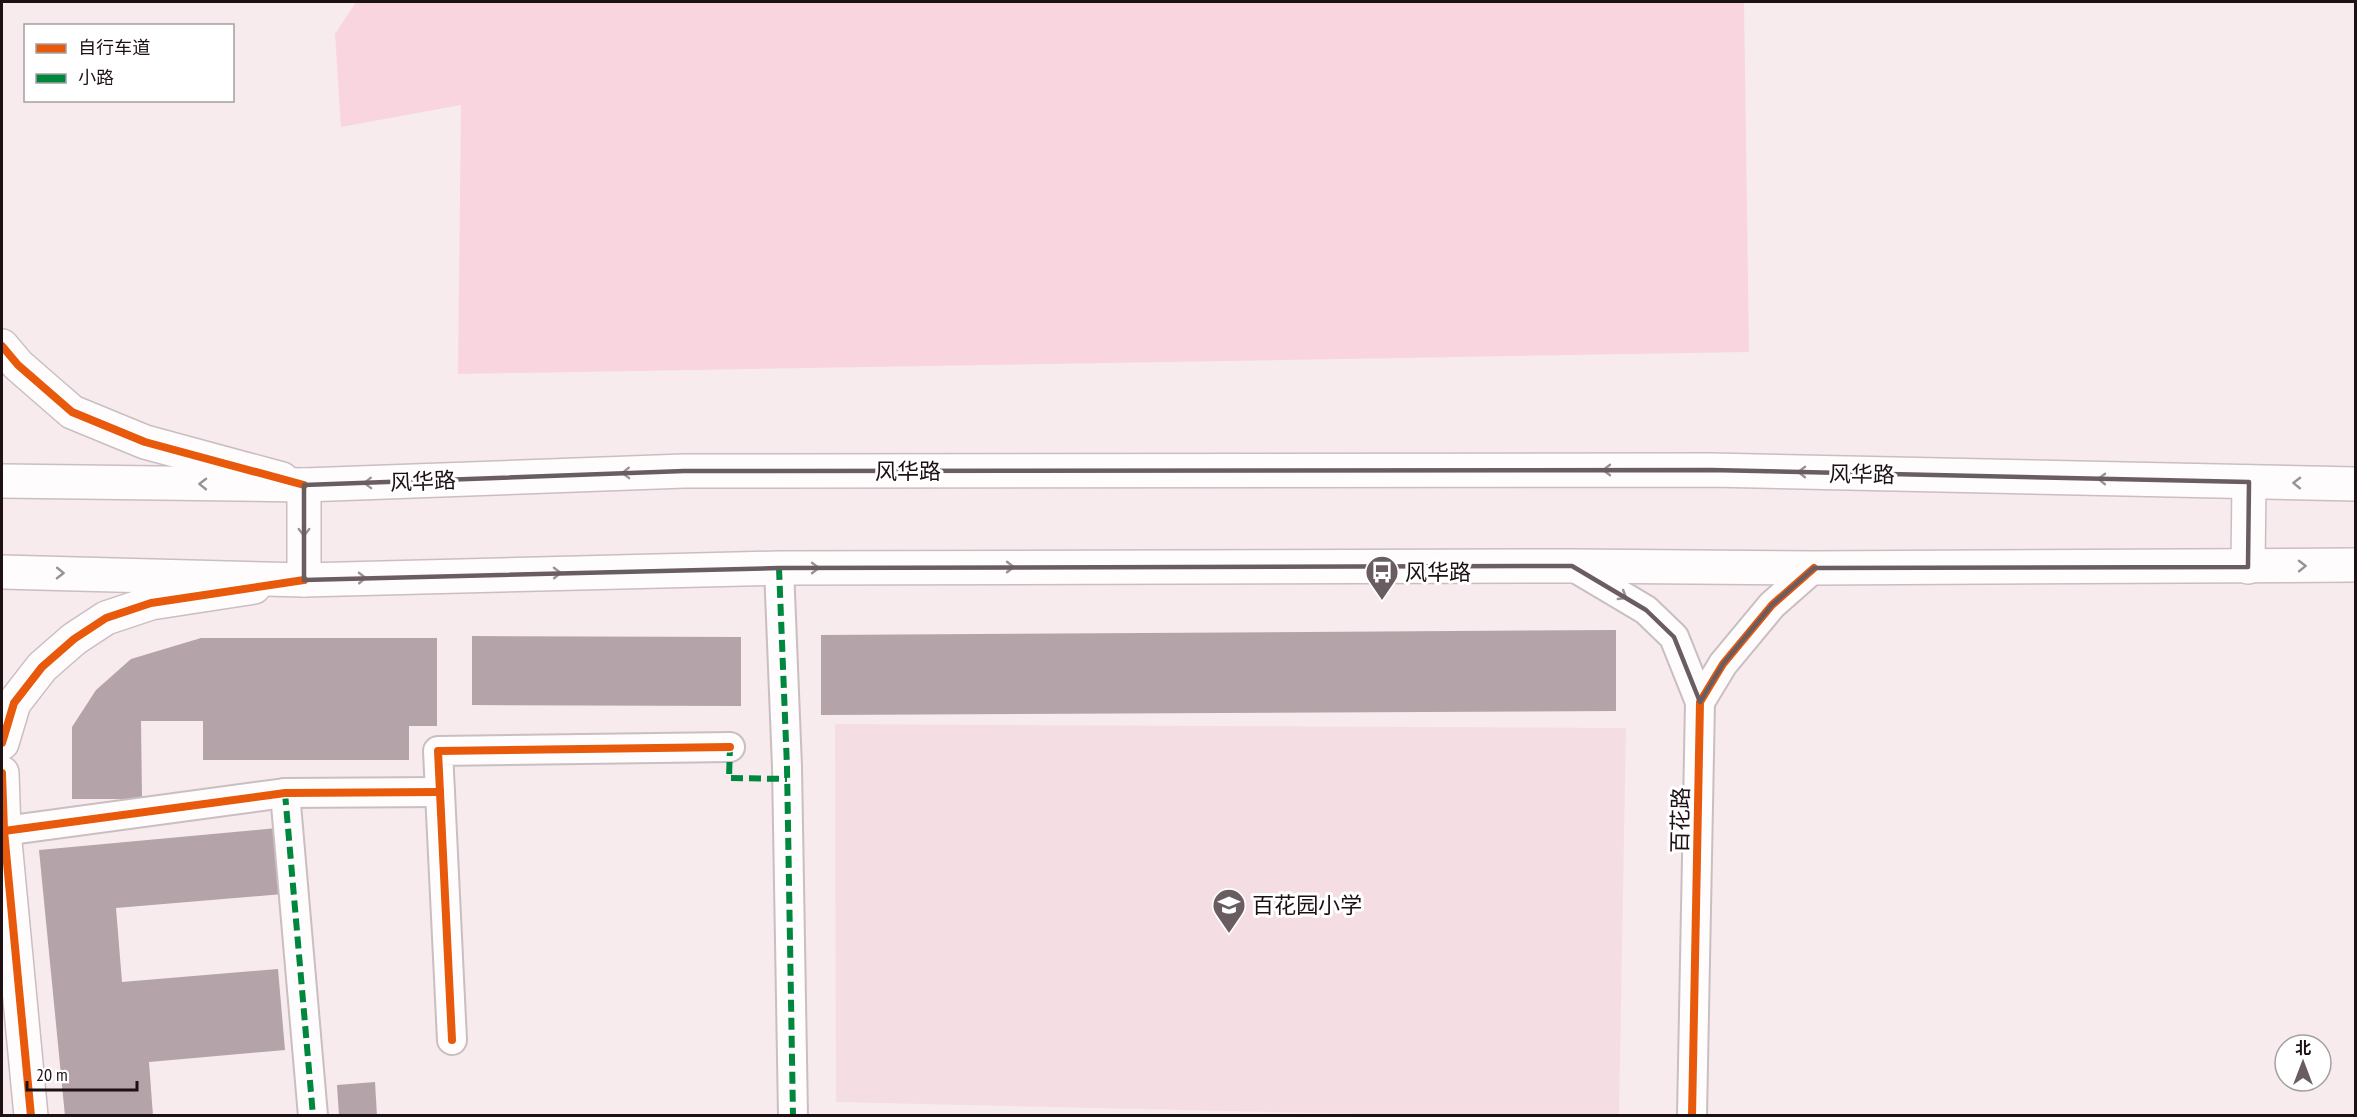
<svg xmlns="http://www.w3.org/2000/svg" width="2357" height="1117" font-family="'PT Sans Narrow','Noto Sans SC',sans-serif">
<style>
.built{fill:#f4dee4}
.green{fill:#f9d6df}
.building{fill:#b4a3a8}
.lines{fill:none;stroke-linecap:round;stroke-linejoin:round}
.minor-casing{stroke:#cabec1;stroke-width:32}
.tertiary-casing{stroke:#cabec1;stroke-width:36}
.secondary-casing{stroke:#cabec1;stroke-width:36}
.minor{stroke:#fefcfc;stroke-width:28}
.tertiary{stroke:#fefcfc;stroke-width:33}
.secondary{stroke:#fefcfc;stroke-width:33}
.quiet{stroke:#00873e;stroke-width:6;stroke-dasharray:12 6;stroke-linecap:butt}
.cycleway-casing{stroke:#fff;stroke-width:11}
.cycleway{stroke:#e8590c;stroke-width:8}
.oneway{stroke:#999294}
.marked{fill:none;stroke:#6a5d61;stroke-width:4.5;stroke-linejoin:round}
.labels{text-anchor:middle;dominant-baseline:central;stroke-width:6;stroke-linejoin:round;paint-order:stroke}
.street-label{font-size:22px;fill:#1e1115;stroke:#fff}
.poi-label{font-size:22px;fill:#1e1115;stroke:#fff;text-anchor:start}
</style>
<rect width="100%" height="100%" fill="#f7ebee"/>
<!-- built -->
<polygon class="built" points="835,724 1626,728 1619,1115 1397,1115 836,1102"/>
<!-- green -->
<polygon class="green" points="356,2 1744,2 1749,352 458,374 461,105 341,127 335,34"/>
<!-- building -->
<g class="building">
<polygon points="1616,630 1616,711 821,715 821,635"/>
<polygon points="472,636 741,637 741,706 472,705"/>
<polygon points="201,638 437,638 437,726 409,726 409,760 203,760 203,721 141,721 142,799 72,799 72,727 96,690 131,659"/>
<polygon points="277,828 283,894 116,908 122,982 278,969 285,1050 149,1062 153,1116 65,1116 39,850"/>
<polygon points="375,1082 377,1116 339,1116 337,1085"/>
</g>
<g class="lines">
<defs>
<g id="minor">
<polyline points="1572,566 1646,610 1674,637 1700,702"/>
<polyline points="779,568 787,767 793,1116"/>
<polyline points="285,793 313,1116"/>
<polyline points="4,831 285,793 440,792"/>
<polyline points="452,1040 438,751 730,747"/>
<polyline points="1692,1116 1700,702 1723,664 1772,605 1814,568"/>
</g>
<g id="tertiary">
<polyline points="2,346 18,365 72,412 145,442 282,479"/>
<polyline points="2,743 14,703 42,667 74,639 106,618 151,603 254,587"/>
<polyline points="2,773 4,831 31,1116"/>
</g>
<g id="secondary">
<polyline points="2,481 304,485 684,471 1711,470 2356,484"/>
<polyline points="304,485 304,580"/>
<polyline points="2248,567 2249,482"/>
<polyline points="2,572 304,580 779,568 1572,566 1814,568 2356,565"/>
</g>
</defs>
<!-- minor casing -->
<use href="#minor" class="minor-casing"/>
<!-- tertiary casing -->
<use href="#tertiary" class="tertiary-casing"/>
<!-- secondary casing -->
<use href="#secondary" class="secondary-casing"/>
<!-- minor -->
<use href="#minor" class="minor"/>
<!-- tertiary -->
<use href="#tertiary" class="tertiary"/>
<!-- secondary -->
<use href="#secondary" class="secondary"/>
<!-- quiet -->
<g class="quiet">
<polyline points="779,568 787,767 793,1116"/>
<polyline points="727,747 730,747 729,778 787,779"/>
<polyline points="285,793 313,1116"/>
</g>
<defs>
<g id="cycleway">
<polyline points="2,346 18,365 72,412 145,442 304,485"/>
<polyline points="2,743 14,703 42,667 74,639 106,618 151,603 304,580"/>
<polyline points="2,773 4,831 31,1116"/>
<polyline points="2,835 4,831 285,793 440,792"/>
<polyline points="452,1040 438,751 730,747"/>
<polyline points="1692,1116 1700,702 1723,664 1772,605 1814,568"/>
</g>
</defs>
<!-- cycleway casing -->
<use href="#cycleway" class="cycleway-casing"/>
<!-- cycleway -->
<use href="#cycleway" class="cycleway"/>
</g>
<!-- one-way arrows -->
<defs><path id="oneway-chevron" d="M-2-3.5L2.5 0L-2 3.5" fill="none" stroke-width="1.6" stroke-linecap="round" stroke-linejoin="round" transform="scale(1.5)"/></defs>
<g class="oneway">
<use href="#oneway-chevron" transform="translate(1607 470) rotate(180)"/>
<use href="#oneway-chevron" transform="translate(1802 472) rotate(-179)"/>
<use href="#oneway-chevron" transform="translate(626 473) rotate(178)"/>
<use href="#oneway-chevron" transform="translate(2102 479) rotate(-179)"/>
<use href="#oneway-chevron" transform="translate(368 483) rotate(178)"/>
<use href="#oneway-chevron" transform="translate(2297 483) rotate(-179)"/>
<use href="#oneway-chevron" transform="translate(203 484) rotate(-179)"/>
<use href="#oneway-chevron" transform="translate(304 532) rotate(90)"/>
<use href="#oneway-chevron" transform="translate(2302 566) rotate(-1)"/>
<use href="#oneway-chevron" transform="translate(1010 567)"/>
<use href="#oneway-chevron" transform="translate(815 568)"/>
<use href="#oneway-chevron" transform="translate(60 573) rotate(1)"/>
<use href="#oneway-chevron" transform="translate(557 573) rotate(-1)"/>
<use href="#oneway-chevron" transform="translate(362 578) rotate(-1)"/>
<use href="#oneway-chevron" transform="translate(1623 596) rotate(31)"/>
</g>
<!-- marked area -->
<path class="marked" d="M1711 470 2249 482 2248 567 1814 568 1772 605 1723 664 1700 702 1674 637 1646 610 1572 566 779 568 304 580V485L684 471Z"/>
<!-- icons -->
<defs>
<symbol id="bus-pin" viewBox="-11 -11 22 30"><path d="M0 17L-7.5 6A9.5 9.5 0 1 1 7.5 6Z" fill="#6a5d61" stroke="#fff"/><path d="M-5-6H5V4H4V6H2V4H-2V6H-4V4H-5ZM-3.5-4V0h7V-4ZM-3.5 1.2v1.5H-2V1.2ZM2 1.2v1.5H3.5V1.2Z" fill="#fff"/></symbol>
<symbol id="school-pin" viewBox="-11 -11 22 30"><path d="M0 17L-7.5 6A9.5 9.5 0 1 1 7.5 6Z" fill="#6a5d61" stroke="#fff"/><path d="M0-5L7-2L0 1L-7-2ZM-4 1L0 2.5L4 1V4Q0 6-4 4Z" fill="#fff"/></symbol>
</defs>
<g fill-rule="evenodd">
<use href="#bus-pin" x="1363" y="553" width="38" height="52"/>
<use href="#school-pin" x="1210" y="886" width="38" height="52"/>
</g>
<g class="labels">
<!-- street labels -->
<g class="street-label">
<text x="908" y="471">风华路</text>
<text transform="translate(1862 474) rotate(1)">风华路</text>
<text transform="translate(423 481) rotate(-2)">风华路</text>
<text transform="translate(1680 820) rotate(-89)">百花路</text>
</g>
<!-- poi labels -->
<g class="poi-label">
<text x="1405" y="572">风华路</text>
<text x="1252" y="905">百花园小学</text>
</g>
</g>
<!-- border -->
<rect width="2357" height="1117" fill="none" stroke="#1e1115" stroke-width="6"/>
<!-- legend -->
<rect x="24" y="24" width="210" height="78" fill="#ffffff" stroke="#a5a0a1" stroke-width="1.5"/>
<rect x="36" y="44" width="30" height="9" fill="#e8590c" stroke="#a5a0a1" stroke-width="1.5"/>
<text x="78" y="54" font-size="18" fill="#1e1115">自行车道</text>
<rect x="36" y="74" width="30" height="9" fill="#00873e" stroke="#a5a0a1" stroke-width="1.5"/>
<text x="78" y="84" font-size="18" fill="#1e1115">小路</text>
<!-- north arrow -->
<g transform="translate(2303 1063)"><circle r="28" fill="#ffffff" stroke="#a5a0a1" stroke-width="1.5"/>
<path d="M0-4.5L10 22L0 15L-10 22Z" fill="#6a5d61"/>
<text y="-9" font-size="16" font-weight="bold" text-anchor="middle" fill="#1e1115">北</text>
</g>
<!-- scale -->
<path d="M27 1081v9h110v-9" fill="none" stroke="#1e1115" stroke-width="3"/>
<text x="36" y="1081" font-size="18" fill="#1e1115" stroke="#ffffff" stroke-width="4.5" paint-order="stroke">20 m</text>
</svg>
